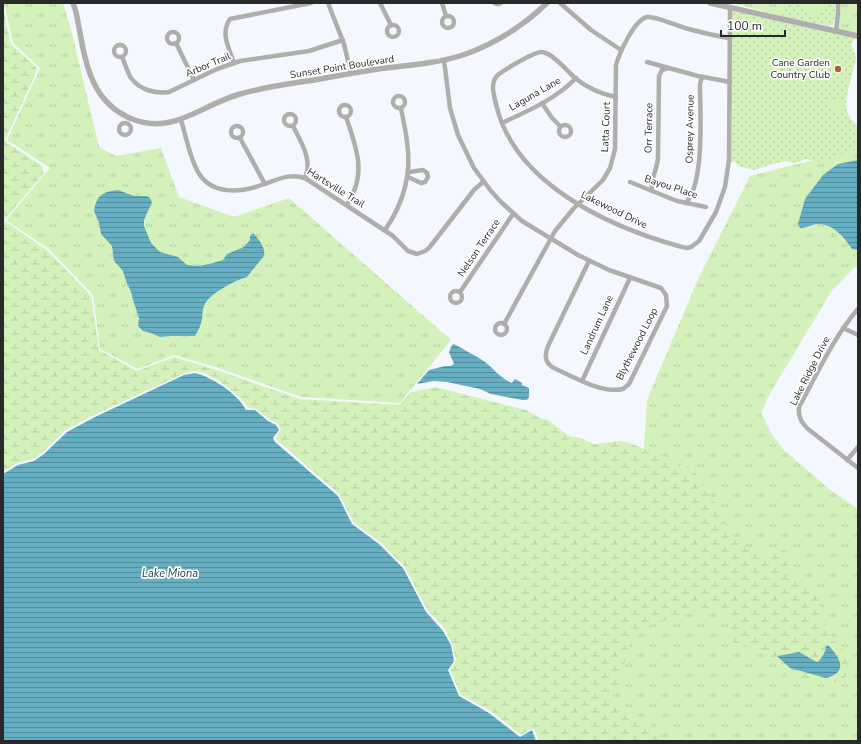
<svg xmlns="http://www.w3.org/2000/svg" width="861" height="744" font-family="'Nunito Sans',sans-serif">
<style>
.grass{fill:url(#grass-tufts)}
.wetland{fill:url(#wetland-marsh);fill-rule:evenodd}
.park{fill:url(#park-dots)}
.pitch{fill:#d4f1bc}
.water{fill:url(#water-rules)}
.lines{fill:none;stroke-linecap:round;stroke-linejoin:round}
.minor{stroke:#afaeac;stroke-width:4.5}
.tertiary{stroke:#afaeac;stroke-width:5.5}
.poi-dot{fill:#a86633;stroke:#fff;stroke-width:1.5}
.labels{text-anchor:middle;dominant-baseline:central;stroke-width:3.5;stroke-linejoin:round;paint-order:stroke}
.poi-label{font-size:10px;fill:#28292b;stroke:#fff;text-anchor:end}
.street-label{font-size:10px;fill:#28292b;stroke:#fff}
.water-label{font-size:11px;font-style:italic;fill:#1b3e47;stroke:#fff}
</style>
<defs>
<pattern id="grass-tufts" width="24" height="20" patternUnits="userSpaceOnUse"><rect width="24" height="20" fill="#d4f1bc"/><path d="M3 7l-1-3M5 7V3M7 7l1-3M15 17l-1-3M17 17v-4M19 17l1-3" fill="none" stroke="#b6cfa2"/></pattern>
<pattern id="wetland-marsh" width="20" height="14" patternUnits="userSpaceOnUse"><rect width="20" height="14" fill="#d4f1bc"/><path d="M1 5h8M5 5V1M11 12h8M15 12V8" fill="none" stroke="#b6cfa2"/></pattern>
<pattern id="park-dots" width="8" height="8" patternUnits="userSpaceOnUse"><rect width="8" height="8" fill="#d4f1bc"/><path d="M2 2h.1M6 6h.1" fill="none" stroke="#b6cfa2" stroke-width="1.8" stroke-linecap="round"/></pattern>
<pattern id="water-rules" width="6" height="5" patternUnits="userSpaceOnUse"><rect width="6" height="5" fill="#66afc2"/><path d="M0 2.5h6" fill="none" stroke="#548e9e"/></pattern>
</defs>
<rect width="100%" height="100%" fill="#f4f7fd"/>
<!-- grass -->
<g class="grass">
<polygon points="4,3 63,3 71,29 99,147 116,156 161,148 179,197 234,217 289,198 451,340 400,403 301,397 218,368 174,355 138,369 100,349 93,295 49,249 6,220 50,168 7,140 40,68 13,43"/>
<polygon points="734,3 786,3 783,17"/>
<polygon points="840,3 858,3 858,34 838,30"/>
<polygon points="858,146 858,266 854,268 831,292 769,395 761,413 772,435 784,450 829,489 858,509 858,741 642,741 606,708 600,645 682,582 644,446 647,400 699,277 750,176 829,156"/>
</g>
<!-- wetland -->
<path class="wetland" d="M3 7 11 44 37 68 35 75 5 140 6 142 42 166 44 173 5 219V221L48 251 91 296 99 350 137 371 174 357 217 370 300 399 399 405 411 392 436 387 526 410 540 418 548 420 569 436 580 438 594 444 619 441 627 442 645 449V447L651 454 667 457 683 469 690 465 714 501 733 536 745 546 759 553 769 554 778 549 787 551 789 562 785 571C794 588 805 580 814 591 821 598 819 612 822 621 824 625 827 631 830 635 835 642 844 647 847 657 849 664 847 671 845 678L835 682 787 676 783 667 748 646 738 647C727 639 725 631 732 619L730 613 719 607 696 611 638 629 628 646 620 687C616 689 611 691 610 695 608 700 612 707 617 707 620 708 624 707 627 707L646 723 655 727 659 735 665 741H539L534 729H531L521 735 491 711 461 695 450 670 456 660 452 644 445 629 428 611 404 566 381 543 354 523 339 494 277 440 275 438 281 429 277 423 270 420 256 409 248 408C242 396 210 372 196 371 192 371 187 373 183 374L94 415 66 430 42 453 33 459 17 463 3 472ZM826 650V678L812 673 800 671 799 652 815 661 819 662Z"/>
<!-- park -->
<g class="park">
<polygon points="786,3 835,3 835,17 833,25 829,26 783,17"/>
<path d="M730 10 855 38 851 45 855 53 856 59C853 71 844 100 847 111 848 117 853 122 858 126V148L821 162 805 159 799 162 792 163 786 161 777 163 754 170 739 166 735 162H728Z"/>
</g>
<!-- pitch -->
<g class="pitch">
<polygon points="802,3 826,3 828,7 809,17"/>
<polygon points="840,97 844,110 832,114 828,101"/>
</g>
<!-- water -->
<g class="water">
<path d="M858 160V250L852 249C844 237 833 223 816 224 811 225 806 228 800 228L798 224 805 199 823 175 838 164Z"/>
<path d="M118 190 134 196H147L150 198 152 202 144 220V226L151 243 160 252 178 257 187 265 199 266 213 263 223 260 227 254 244 247 250 240V236L253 233 254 234C259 240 266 248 264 256L250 273 247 277C236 280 208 294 204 306 202 310 203 315 202 319 201 325 198 331 195 336H170L160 337 151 333 143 331 138 326 139 318 133 300 131 292 126 281 123 271 114 261 112 246 101 234 99 223 94 211C97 194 103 192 118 190Z"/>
<path d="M454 344C464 350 475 355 485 362 494 369 501 379 512 383L515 379 522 383V385L529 388V397L527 400H522L491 394 480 389 447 382 434 381 417 384 429 370 445 366H451L454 364 449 352 452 345Z"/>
<path d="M195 373C212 377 238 394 246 410H255L268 421 276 425 279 430 273 438 275 442 338 496 352 524 379 544 403 568 426 612 443 631 451 645 454 661 448 670 459 696 489 713 520 737 532 730 536 741H3V474L18 465 34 461 44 454 67 432 95 417 184 375Z"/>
<path d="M828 645C839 657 850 672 826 678L790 668 778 657V656L799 652 815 661 818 662C822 657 826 652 826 646Z"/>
</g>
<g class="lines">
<!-- minor -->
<g class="minor">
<polyline points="328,3 344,44 351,74"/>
<polyline points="380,3 391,25"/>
<polyline points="442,3 446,16"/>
<polyline points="494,3 498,4 501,3"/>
<polyline points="560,3 591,30 621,50"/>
<circle cx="448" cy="22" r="6"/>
<circle cx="393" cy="31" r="6"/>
<polyline points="836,31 838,13 838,3"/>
<circle cx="173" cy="38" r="6"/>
<polyline points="176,43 194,80"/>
<circle cx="120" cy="51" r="6"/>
<path d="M122 57C125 63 127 72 131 78 140 90 155 94 169 92L217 69 240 61 309 51 343 40"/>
<path d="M444 60 450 108 458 135 474 168 491 191 501 202 522 221 578 255 609 270 661 288 666 295 667 306 629 384 623 389C602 394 571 376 552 367 544 361 545 354 548 346L589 261"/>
<polyline points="647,62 698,76 730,82"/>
<path d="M234 63C229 48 220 33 230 19L311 3"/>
<circle cx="399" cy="102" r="6"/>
<path d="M616 97C601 94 586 87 575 78 567 71 553 53 542 52 536 51 509 67 502 72 489 79 493 92 496 104 514 184 609 227 682 247L687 248 691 247 699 241 716 212 725 187 729 160 730 8"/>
<polyline points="542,103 552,118 560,126"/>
<circle cx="345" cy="111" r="6"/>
<circle cx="290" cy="120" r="6"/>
<path d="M346 117C357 149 367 174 347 205"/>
<path d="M181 120C186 136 189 155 197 170 210 196 241 193 264 184 279 179 290 173 305 178L393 236 408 251 417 254 425 251 429 248 474 190 483 182"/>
<circle cx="125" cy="129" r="6"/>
<path d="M502 123C528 111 556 99 576 78"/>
<circle cx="565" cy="131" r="6"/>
<circle cx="237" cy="132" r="6"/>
<path d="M293 126C301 142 313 160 305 178"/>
<polyline points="240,138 265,184"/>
<polyline points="408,177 421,183 425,182 428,177 427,173 423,170 409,172"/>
<polyline points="630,182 677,201 706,207"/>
<path d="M652 191C650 182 657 169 658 158L659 76 662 70 668 68"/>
<path d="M686 203C705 181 700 114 700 84L702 77"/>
<path d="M385 230C403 204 412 174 407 142 406 131 403 120 401 108"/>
<circle cx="456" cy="297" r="6"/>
<polyline points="460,292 513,214"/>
<path d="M858 309C833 338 817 374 799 407 798 417 801 422 808 429L858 468"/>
<circle cx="501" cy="329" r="6"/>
<path d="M504 324 555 231 574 208 603 180 610 168 615 149 616 65C619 54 634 20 647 17 655 16 675 25 685 28 700 32 715 36 730 38"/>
<polyline points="843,328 858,335"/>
<polyline points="582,381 630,278"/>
<polyline points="847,460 858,447"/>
</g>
<!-- tertiary -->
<g class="tertiary">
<path d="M73 3 76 12C85 54 86 100 132 119 173 135 200 106 237 95 262 87 289 84 314 80 338 76 362 71 386 68 412 65 438 63 463 55 495 44 523 26 547 3"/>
<polyline points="710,3 858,36"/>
</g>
</g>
<!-- markers -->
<circle class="poi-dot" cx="838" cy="69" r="4"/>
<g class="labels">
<!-- poi labels -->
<g class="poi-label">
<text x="830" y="63">Cane Garden<tspan x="830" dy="12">Country Club</tspan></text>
</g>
<!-- street labels -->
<g class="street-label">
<text transform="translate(208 65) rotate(-23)">Arbor Trail</text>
<text transform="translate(342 67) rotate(-9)">Sunset Point Boulevard</text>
<text transform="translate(535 94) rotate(-30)">Laguna Lane</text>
<text transform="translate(606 127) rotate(-88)">Latta Court</text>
<text transform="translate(649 128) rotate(-89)">Orr Terrace</text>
<text transform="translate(690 129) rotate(-89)">Osprey Avenue</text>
<text transform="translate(671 187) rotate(18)">Bayou Place</text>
<text transform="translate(336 188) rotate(32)">Hartsville Trail</text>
<text transform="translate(614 210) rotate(26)">Lakewood Drive</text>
<text transform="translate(479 248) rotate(-56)">Nelson Terrace</text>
<text transform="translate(597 325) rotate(-65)">Landrum Lane</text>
<text transform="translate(637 344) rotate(-63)">Blythewood Loop</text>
<text transform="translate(810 371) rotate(-63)">Lake Ridge Drive</text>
</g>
<!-- water labels -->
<g class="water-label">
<text x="170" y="573">Lake Miona</text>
</g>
</g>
<!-- border -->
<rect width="861" height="744" fill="none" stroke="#28292b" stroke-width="8"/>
<!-- scale -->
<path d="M721 30v6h64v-6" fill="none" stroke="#28292b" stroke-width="2"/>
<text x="727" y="30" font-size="12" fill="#28292b" stroke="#ffffff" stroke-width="3" paint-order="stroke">100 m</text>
</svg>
